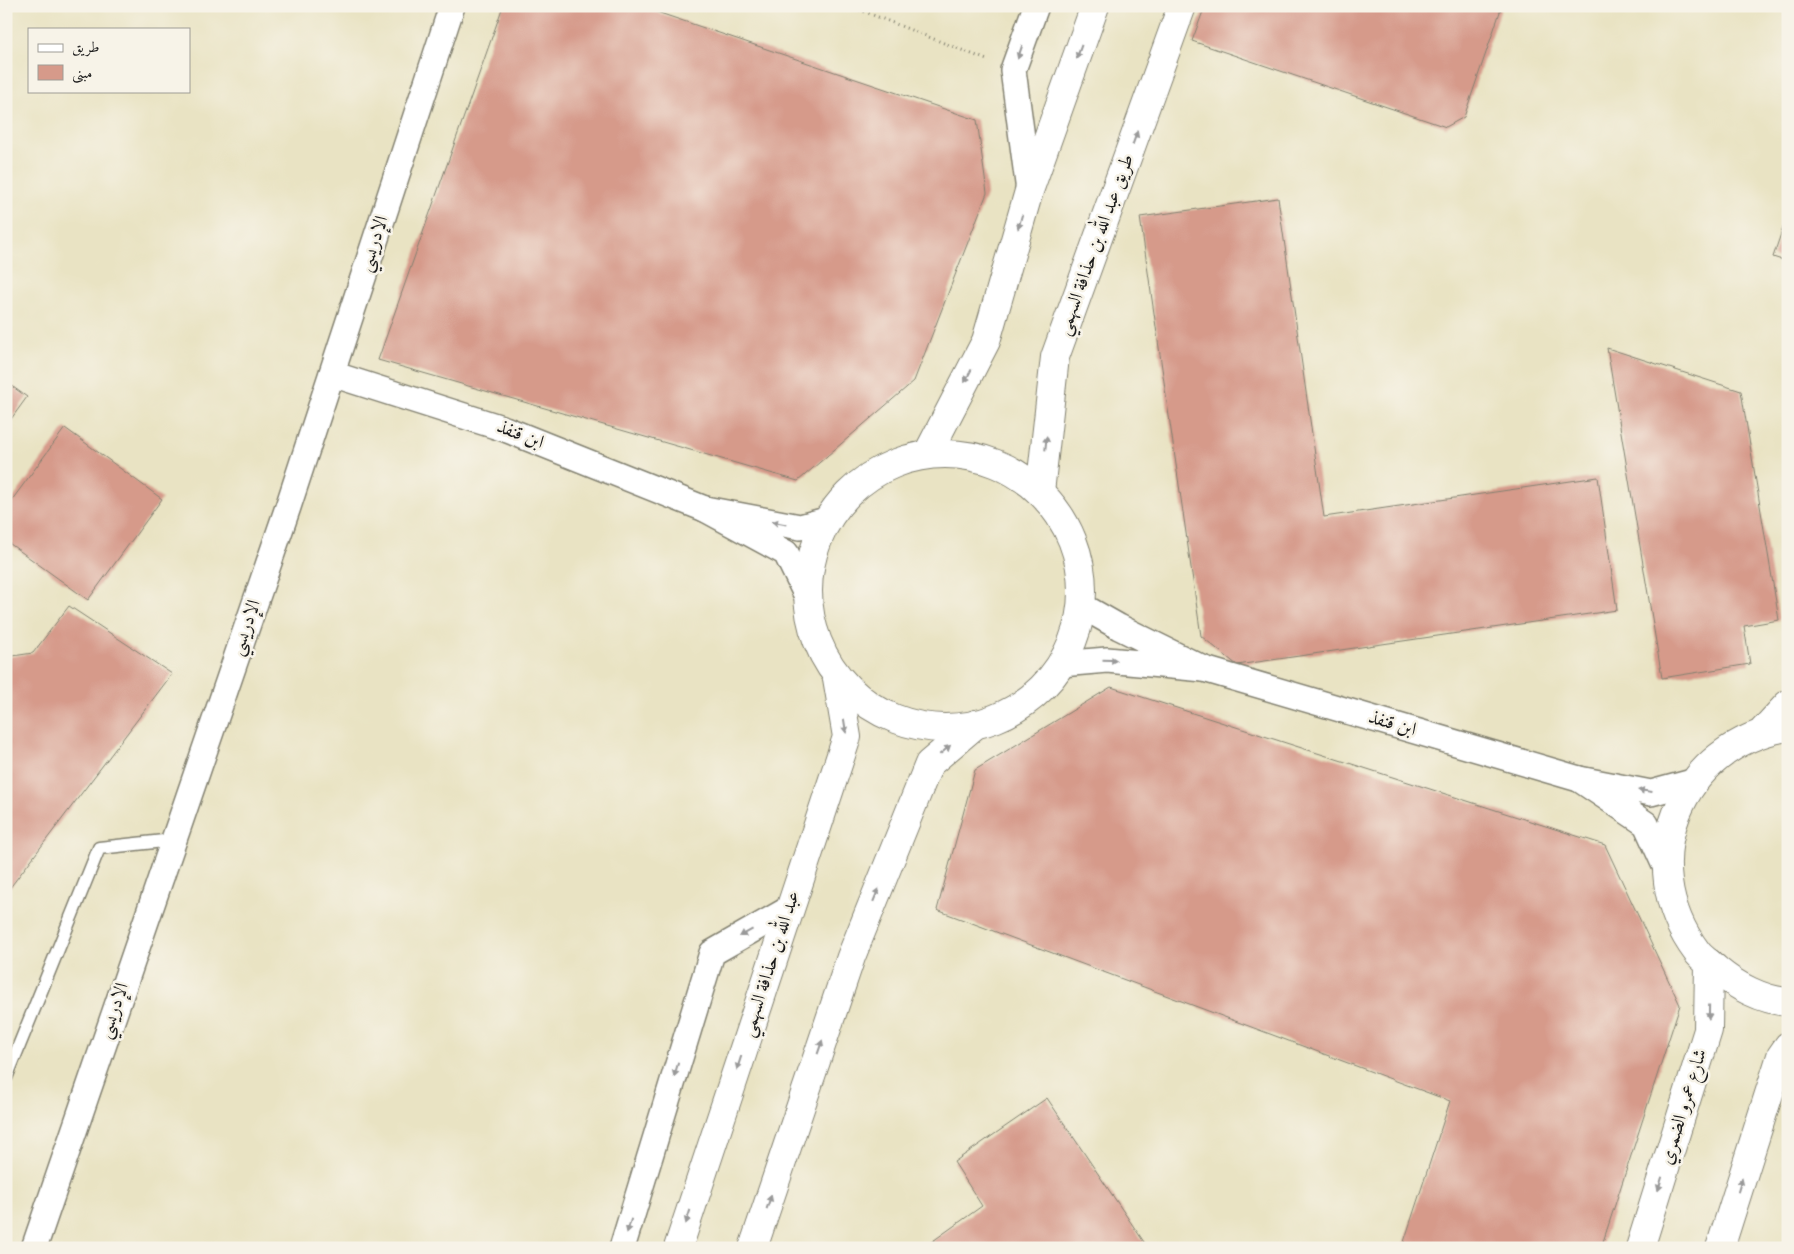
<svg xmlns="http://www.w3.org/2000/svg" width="1794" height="1254" font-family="'IM FELL English',Amiri,serif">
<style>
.building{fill:#d69a8a}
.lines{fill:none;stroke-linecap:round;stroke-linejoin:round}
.service-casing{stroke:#828070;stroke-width:15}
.minor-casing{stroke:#828070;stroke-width:28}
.tertiary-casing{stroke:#828070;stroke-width:30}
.path{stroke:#828070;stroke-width:3;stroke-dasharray:1 4;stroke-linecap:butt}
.service{stroke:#fff;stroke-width:12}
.minor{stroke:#fff;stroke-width:25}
.tertiary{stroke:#fff;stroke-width:28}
.oneway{fill:#999}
.labels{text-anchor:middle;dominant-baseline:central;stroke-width:5;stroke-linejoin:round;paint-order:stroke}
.street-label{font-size:19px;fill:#1c1c1c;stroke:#f7f3e8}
</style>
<rect width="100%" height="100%" fill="#f7f3e8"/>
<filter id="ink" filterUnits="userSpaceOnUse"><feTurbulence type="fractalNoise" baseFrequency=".02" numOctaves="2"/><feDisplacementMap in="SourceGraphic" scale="10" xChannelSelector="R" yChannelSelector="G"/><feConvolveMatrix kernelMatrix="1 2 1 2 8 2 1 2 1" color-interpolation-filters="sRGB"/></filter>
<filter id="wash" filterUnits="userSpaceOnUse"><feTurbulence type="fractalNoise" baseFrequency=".0096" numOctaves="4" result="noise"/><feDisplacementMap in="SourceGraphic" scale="20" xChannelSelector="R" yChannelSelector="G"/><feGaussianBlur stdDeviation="1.12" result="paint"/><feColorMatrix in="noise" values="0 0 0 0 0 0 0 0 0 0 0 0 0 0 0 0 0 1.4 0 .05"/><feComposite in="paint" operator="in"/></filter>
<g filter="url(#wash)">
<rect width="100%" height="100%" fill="#e9e3c3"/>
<g id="blocks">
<!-- building -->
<g class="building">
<polygon points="503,6 639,6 977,120 987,193 914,381 798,481 378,360"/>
<polygon points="1205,6 1502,6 1464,117 1446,127 1192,41"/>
<polygon points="1278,198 1324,517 1598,477 1617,610 1237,665 1201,636 1140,217"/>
<polygon points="1787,216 1788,216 1788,262 1773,257"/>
<polygon points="1607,348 1741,391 1779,620 1744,626 1750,664 1662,678"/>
<polygon points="6,382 27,397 6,426"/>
<polygon points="65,428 162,499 88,600 6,541 6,508"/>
<polygon points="69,606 172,674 6,893 6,657 33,653"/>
<polygon points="1111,687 1605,845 1680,1005 1601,1248 1402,1248 1450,1101 937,910 975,770"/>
<polygon points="1047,1098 1148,1248 923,1248 982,1206 954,1162"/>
</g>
</g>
</g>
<g filter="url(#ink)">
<use href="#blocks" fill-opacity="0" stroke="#828070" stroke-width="1"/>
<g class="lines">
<defs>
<polyline id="service" points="6,1078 99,848 173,840"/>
<g id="minor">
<polyline points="1029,191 1013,70 1036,6"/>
<polyline points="332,374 505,429 705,509"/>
<polyline points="807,596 786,553 705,509 800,527 826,520"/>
<polyline points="1061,664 1107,660 1204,669 1119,627 1082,606"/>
<polyline points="1204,669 1579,779"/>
<polyline points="1666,868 1646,824 1579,779 1651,793 1692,782"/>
<polyline points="34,1248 288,507 452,6"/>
<polyline points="622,1248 712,953 789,909"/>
</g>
<g id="tertiary">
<circle cx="945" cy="591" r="137"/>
<polyline points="927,455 986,341 1029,191 1095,6"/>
<polyline points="1040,492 1055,357 1182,6"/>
<path d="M1788 727C1679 744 1631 864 1697 952 1702 959 1711 964 1717 970 1736 986 1762 1000 1788 1002"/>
<polyline points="1764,730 1788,704"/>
<polyline points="678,1248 847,737 837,678"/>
<polyline points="753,1248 851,957 929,764 976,724"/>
<polyline points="1640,1248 1708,1030 1709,963"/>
<polyline points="1720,1248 1781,1056 1788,1046"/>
</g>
</defs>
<!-- service casing -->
<use href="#service" class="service-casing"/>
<!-- minor casing -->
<use href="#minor" class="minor-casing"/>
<!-- tertiary casing -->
<use href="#tertiary" class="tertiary-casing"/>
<!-- path -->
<polyline class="path" points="850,6 987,60"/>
<!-- service -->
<use href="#service" class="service"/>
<!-- minor -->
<use href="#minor" class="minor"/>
<!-- tertiary -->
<use href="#tertiary" class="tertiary"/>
</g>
<!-- one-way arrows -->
<defs><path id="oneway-solid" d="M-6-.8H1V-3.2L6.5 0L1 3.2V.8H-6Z" transform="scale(1.25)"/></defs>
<g class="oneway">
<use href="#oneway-solid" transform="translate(1020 52) rotate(109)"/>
<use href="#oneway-solid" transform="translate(1079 52) rotate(110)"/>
<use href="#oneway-solid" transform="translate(1135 138) rotate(-70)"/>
<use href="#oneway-solid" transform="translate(1020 222) rotate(106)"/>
<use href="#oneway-solid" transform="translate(968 376) rotate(118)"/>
<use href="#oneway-solid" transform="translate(1046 443) rotate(-84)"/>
<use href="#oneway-solid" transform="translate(779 523) rotate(-169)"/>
<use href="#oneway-solid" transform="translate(1110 660) rotate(2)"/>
<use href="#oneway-solid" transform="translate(845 726) rotate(81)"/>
<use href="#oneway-solid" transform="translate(945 750) rotate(-40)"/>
<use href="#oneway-solid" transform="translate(1645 791) rotate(-173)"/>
<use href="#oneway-solid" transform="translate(876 895) rotate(-68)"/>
<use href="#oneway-solid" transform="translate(746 933) rotate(151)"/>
<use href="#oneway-solid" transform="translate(1709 1012) rotate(91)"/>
<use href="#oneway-solid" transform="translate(820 1047) rotate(-71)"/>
<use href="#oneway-solid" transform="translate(739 1063) rotate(108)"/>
<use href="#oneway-solid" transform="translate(676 1070) rotate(107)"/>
<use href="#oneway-solid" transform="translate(1660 1184) rotate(107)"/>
<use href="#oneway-solid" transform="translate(1740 1185) rotate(-73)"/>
<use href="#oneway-solid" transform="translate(769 1202) rotate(-71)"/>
<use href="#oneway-solid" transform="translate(688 1217) rotate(108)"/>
<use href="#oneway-solid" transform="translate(629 1226) rotate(107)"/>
</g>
</g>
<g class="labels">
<!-- street labels -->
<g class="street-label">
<text transform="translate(374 244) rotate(-72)">الإدريسي</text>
<text transform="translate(1096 245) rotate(-70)">طريق عبد الله بن حذافة السهمي</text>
<text transform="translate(520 435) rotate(21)">ابن قنفذ</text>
<text transform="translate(246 628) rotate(-71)">الإدريسي</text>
<text transform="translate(1392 724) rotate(16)">ابن قنفذ</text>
<text transform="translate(771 964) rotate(-72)">عبد الله بن حذافة السهمي</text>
<text transform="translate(114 1011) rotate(-71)">الإدريسي</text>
<text transform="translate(1684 1107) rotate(-73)">شارع عمرو الضمري</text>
</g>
</g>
<!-- margin -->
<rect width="1794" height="1254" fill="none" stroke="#f7f3e8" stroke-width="25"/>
<!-- legend -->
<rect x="28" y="28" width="162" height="65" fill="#f7f3e8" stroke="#9f9d96"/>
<rect x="38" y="44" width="25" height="8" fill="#ffffff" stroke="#9f9d96"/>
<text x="72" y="52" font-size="15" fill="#1c1c1c">طريق</text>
<rect x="38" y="65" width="25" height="15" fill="#d69a8a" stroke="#9f9d96"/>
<text x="72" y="78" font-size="15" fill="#1c1c1c">مبنى</text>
</svg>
